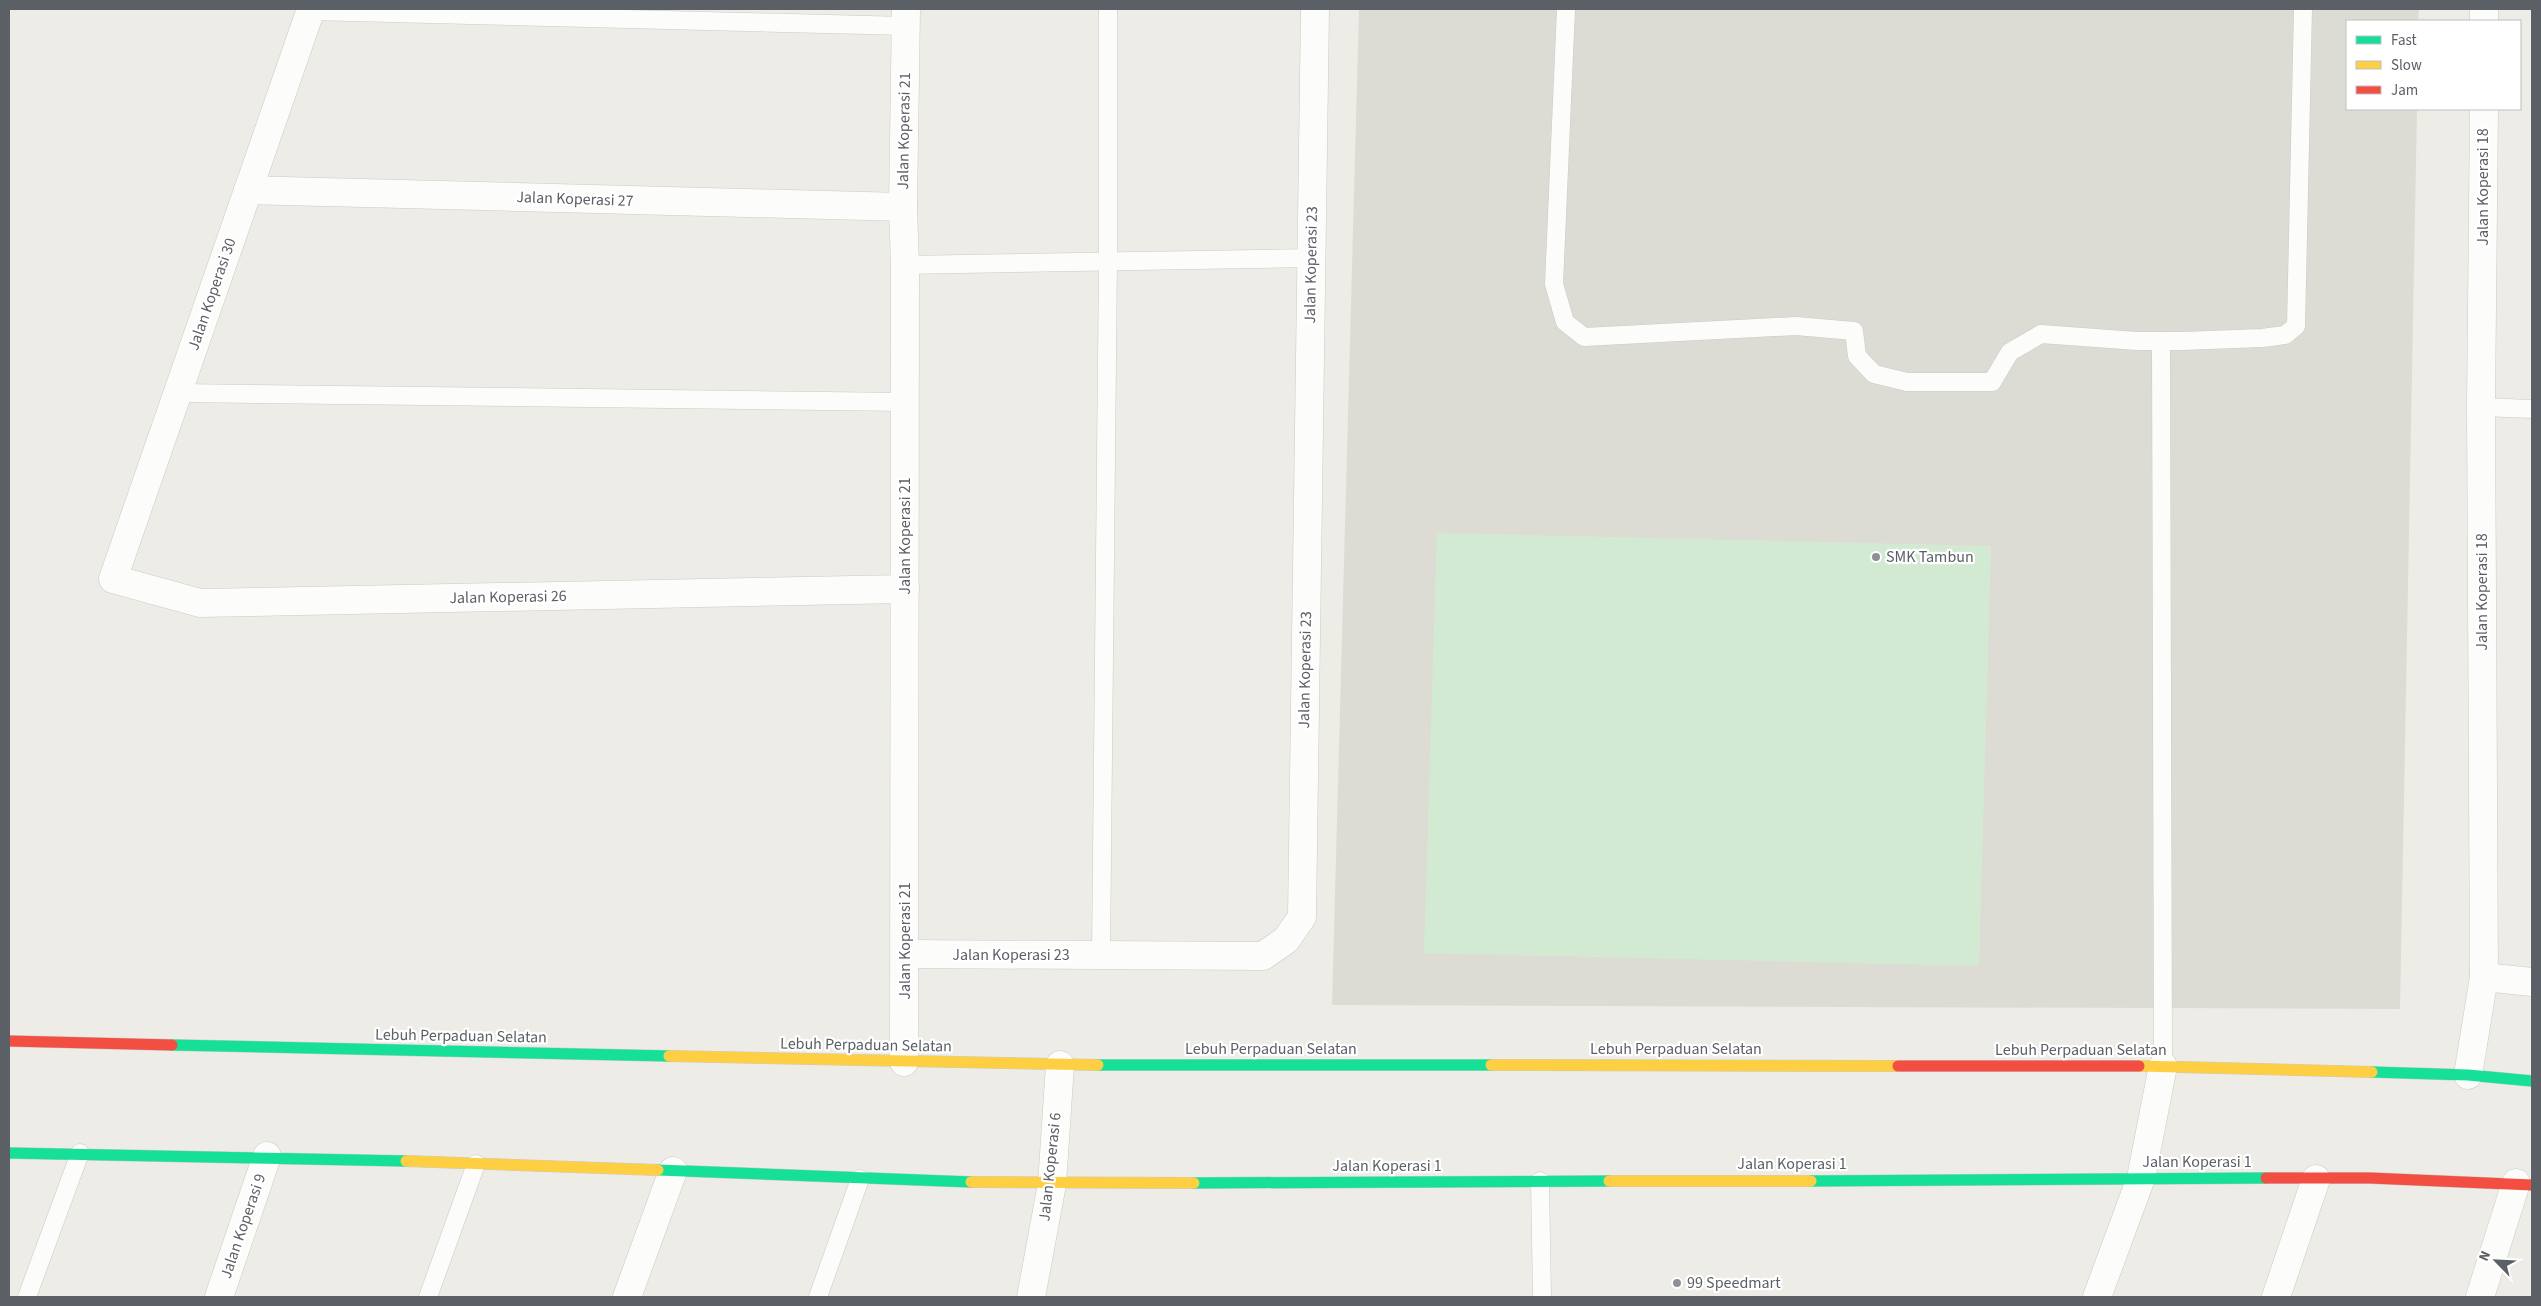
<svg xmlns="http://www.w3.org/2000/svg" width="2541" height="1306" font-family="'Source Sans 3',sans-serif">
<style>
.education{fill:#dddcd4}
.green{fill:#d3ead2}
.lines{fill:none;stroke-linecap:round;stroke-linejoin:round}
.lane-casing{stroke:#c9cac9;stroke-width:19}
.street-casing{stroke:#c9cac9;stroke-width:29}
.fast-casing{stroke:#cacbca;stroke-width:12}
.slow-casing{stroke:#cacbca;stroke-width:12}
.jam-casing{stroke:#cacbca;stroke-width:12}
.lane{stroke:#fcfcfb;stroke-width:18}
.street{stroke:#fcfcfb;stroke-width:28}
.fast{stroke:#16e098;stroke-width:11}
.slow{stroke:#ffcf43;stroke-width:11}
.jam{stroke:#f24e42;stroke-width:11}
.poi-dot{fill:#8e9093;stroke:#fff;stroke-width:2}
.labels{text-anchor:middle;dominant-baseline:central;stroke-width:4.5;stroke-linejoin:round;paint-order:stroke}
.street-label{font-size:16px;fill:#5b5f66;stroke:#fff}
.poi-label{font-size:16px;fill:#5b5f66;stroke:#fff;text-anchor:start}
</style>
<rect width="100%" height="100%" fill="#edece6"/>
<!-- education -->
<polygon class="education" points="1359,9 2419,9 2418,21 2347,21 2347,109 2417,109 2400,1009 1332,1005"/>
<!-- green -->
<polygon class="green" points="1437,533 1991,546 1979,966 1424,953"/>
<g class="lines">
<defs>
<g id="lane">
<polyline points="1566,9 1554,284 1565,322 1584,337 1796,326 1854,331 1857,356 1874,374 1907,382 1992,382 2010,352 2041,334 2137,341 2182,341 2262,338 2285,335 2296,326 2303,9"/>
<polyline points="310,11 906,26"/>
<polyline points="905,265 1311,258"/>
<polyline points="2161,341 2163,1066"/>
<polyline points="177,393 906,402"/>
<polyline points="2481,407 2532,409"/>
<polyline points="1101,955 1108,260 1108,9"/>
<polyline points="1540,1181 1542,1297"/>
<polyline points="27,1297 80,1153"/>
<polyline points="428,1297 476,1164"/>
<polyline points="818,1297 860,1179"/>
</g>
<g id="street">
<polyline points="311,9 113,579 200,603 905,589"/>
<polyline points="2484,21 2484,9"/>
<polyline points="248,190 903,207"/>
<polyline points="905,954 1263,956 1286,940 1302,917 1315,9"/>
<polyline points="2484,977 2532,982"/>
<polyline points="904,1062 905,265 903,207 906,9"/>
<polyline points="2468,1075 2484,977 2481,407 2484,109"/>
<polyline points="219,1297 267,1156"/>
<polyline points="627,1297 673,1171"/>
<polyline points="1031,1297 1052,1184 1060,1065"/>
<polyline points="2097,1297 2141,1178 2163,1066"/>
<polyline points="2276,1297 2316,1179"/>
<polyline points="2480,1297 2516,1183"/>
</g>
<g id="fast">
<polyline points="172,1045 669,1056"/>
<polyline points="1098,1065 1491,1065"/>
<polyline points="2372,1072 2468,1075 2532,1081"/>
<polyline points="9,1153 406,1161"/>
<polyline points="658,1170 971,1182"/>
<polyline points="1811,1181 2266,1178"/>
<polyline points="1194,1183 1609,1181"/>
</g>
<g id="slow">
<polyline points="669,1056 1098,1065"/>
<polyline points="1491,1065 1898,1066"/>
<polyline points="2139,1066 2372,1072"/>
<polyline points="406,1161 658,1170"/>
<polyline points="1609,1181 1811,1181"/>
<polyline points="971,1182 1194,1183"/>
</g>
<g id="jam">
<polyline points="9,1041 172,1045"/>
<polyline points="1898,1066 2139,1066"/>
<polyline points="2266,1178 2370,1178 2532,1185"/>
</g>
</defs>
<!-- lane casing -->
<use href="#lane" class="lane-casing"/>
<!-- street casing -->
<use href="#street" class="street-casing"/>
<!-- fast casing -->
<use href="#fast" class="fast-casing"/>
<!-- slow casing -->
<use href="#slow" class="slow-casing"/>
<!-- jam casing -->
<use href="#jam" class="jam-casing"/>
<!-- lane -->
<use href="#lane" class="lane"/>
<!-- street -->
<use href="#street" class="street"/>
<!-- fast -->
<use href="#fast" class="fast"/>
<!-- slow -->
<use href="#slow" class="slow"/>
<!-- jam -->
<use href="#jam" class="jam"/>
</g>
<!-- markers -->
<g class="poi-dot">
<circle cx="1876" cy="557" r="5"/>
<circle cx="1677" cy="1283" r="5"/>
</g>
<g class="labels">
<!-- street labels -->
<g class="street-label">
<text transform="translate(904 131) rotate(-89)">Jalan Koperasi 21</text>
<text transform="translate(2483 187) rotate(-90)">Jalan Koperasi 18</text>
<text transform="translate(575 199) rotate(2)">Jalan Koperasi 27</text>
<text transform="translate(1311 265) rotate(-89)">Jalan Koperasi 23</text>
<text transform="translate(212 294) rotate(-71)">Jalan Koperasi 30</text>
<text transform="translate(905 536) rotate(-90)">Jalan Koperasi 21</text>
<text transform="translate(2482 592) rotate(-90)">Jalan Koperasi 18</text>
<text transform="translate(508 597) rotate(-1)">Jalan Koperasi 26</text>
<text transform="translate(1305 670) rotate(-89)">Jalan Koperasi 23</text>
<text transform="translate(905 941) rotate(-90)">Jalan Koperasi 21</text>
<text x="1011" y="955">Jalan Koperasi 23</text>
<text transform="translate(461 1036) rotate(1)">Lebuh Perpaduan Selatan</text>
<text transform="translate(866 1045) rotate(1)">Lebuh Perpaduan Selatan</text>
<text x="1271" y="1049">Lebuh Perpaduan Selatan</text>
<text x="1676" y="1049">Lebuh Perpaduan Selatan</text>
<text x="2081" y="1050">Lebuh Perpaduan Selatan</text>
<text x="2197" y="1162">Jalan Koperasi 1</text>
<text x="1792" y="1164">Jalan Koperasi 1</text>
<text x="1387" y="1166">Jalan Koperasi 1</text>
<text transform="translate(1050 1167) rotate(-84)">Jalan Koperasi 6</text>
<text transform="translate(243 1226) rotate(-71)">Jalan Koperasi 9</text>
</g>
<!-- poi labels -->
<g class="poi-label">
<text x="1886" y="557">SMK Tambun</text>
<text x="1687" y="1283">99 Speedmart</text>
</g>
</g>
<!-- border -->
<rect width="2541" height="1306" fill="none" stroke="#5b5f66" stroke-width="20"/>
<!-- legend -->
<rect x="2346" y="20" width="175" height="90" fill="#ffffff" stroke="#bdbfc2"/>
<rect x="2356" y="36" width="25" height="8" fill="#16e098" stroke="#bdbfc2"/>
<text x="2391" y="45" font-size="15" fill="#5b5f66">Fast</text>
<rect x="2356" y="61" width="25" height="8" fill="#ffcf43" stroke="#bdbfc2"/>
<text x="2391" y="70" font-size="15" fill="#5b5f66">Slow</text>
<rect x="2356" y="86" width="25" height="8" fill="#f24e42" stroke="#bdbfc2"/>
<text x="2391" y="95" font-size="15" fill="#5b5f66">Jam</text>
<!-- north arrow -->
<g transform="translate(2496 1261) rotate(294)" stroke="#ffffff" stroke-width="4" paint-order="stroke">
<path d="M0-4L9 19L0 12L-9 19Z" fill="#5b5f66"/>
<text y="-8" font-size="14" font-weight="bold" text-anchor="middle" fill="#5b5f66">N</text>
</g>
</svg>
